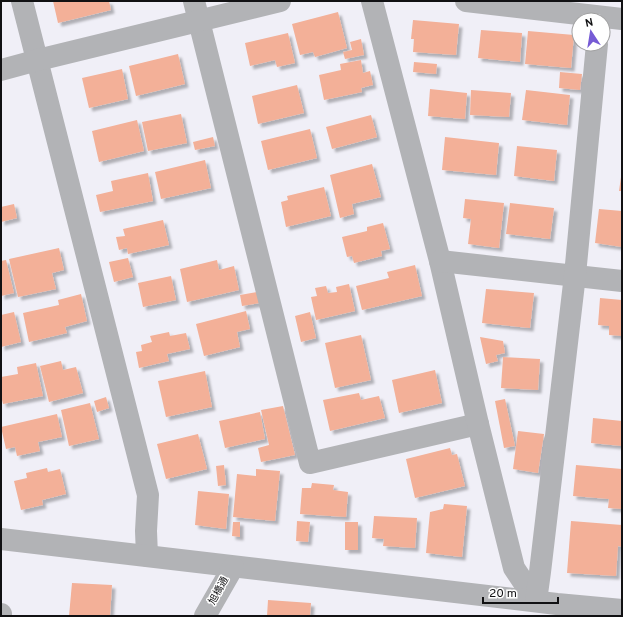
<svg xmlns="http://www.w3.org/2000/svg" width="623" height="617" font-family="Overpass,'Noto Sans JP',sans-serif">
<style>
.building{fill:#f3b098;filter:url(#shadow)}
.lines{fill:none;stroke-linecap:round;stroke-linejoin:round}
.minor{stroke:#b2b3b6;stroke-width:22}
.labels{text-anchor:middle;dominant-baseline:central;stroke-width:3;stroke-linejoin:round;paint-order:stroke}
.street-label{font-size:10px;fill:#111113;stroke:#fff}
</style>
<defs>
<filter id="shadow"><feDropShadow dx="3.5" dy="3.5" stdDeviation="1" flood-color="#0004"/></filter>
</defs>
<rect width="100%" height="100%" fill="#f0eff7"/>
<!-- building -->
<g class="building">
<polygon points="53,1 109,1 111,10 58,23"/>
<polygon points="338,12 347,48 315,57 313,52 300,55 292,24"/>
<polygon points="413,20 459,24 456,55 413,52 414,39 411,39"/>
<polygon points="481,30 522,33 520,62 478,58"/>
<polygon points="528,31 574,35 571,68 525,64"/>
<polygon points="288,33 295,63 277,67 275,60 250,66 245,43"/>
<polygon points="361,39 364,55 345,59 343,52 352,50 350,42"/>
<polygon points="178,54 185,84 136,96 129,66"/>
<polygon points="361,60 363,73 370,71 373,85 361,88 362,92 324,100 319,75 341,70 340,64"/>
<polygon points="414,62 437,64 436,74 413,72"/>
<polygon points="122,69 128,99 89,108 82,78"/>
<polygon points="560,72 582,74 580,90 559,88"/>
<polygon points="297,85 304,113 258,124 252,96"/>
<polygon points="430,89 467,93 465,119 428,116"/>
<polygon points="471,90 511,93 509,117 470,115"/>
<polygon points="526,90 570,95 567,125 522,120"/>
<polygon points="181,114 187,143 148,151 142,122"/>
<polygon points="371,115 377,137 332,149 326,127"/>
<polygon points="137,120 144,151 99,162 92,131"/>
<polygon points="310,129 317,158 268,170 261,141"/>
<polygon points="213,137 215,146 195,150 193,142"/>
<polygon points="445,137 499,143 496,175 442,170"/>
<polygon points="517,146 557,150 554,181 514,176"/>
<polygon points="205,160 211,188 161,199 155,172"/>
<polygon points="372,164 381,197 352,204 354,214 340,218 330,175"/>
<polygon points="148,173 153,201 100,212 96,195 113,191 111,181"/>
<polygon points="621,177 622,177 622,191 619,191"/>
<polygon points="324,187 331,216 286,227 281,202 288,200 287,196"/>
<polygon points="465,199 504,203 499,248 468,244 471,219 463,218"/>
<polygon points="510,203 554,208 550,239 506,234"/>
<polygon points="14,204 17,218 1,222 1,207"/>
<polygon points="599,209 622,211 622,247 595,243"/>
<polygon points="163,220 169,245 128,254 127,248 119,250 116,237 125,236 123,229"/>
<polygon points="383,223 390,249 381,251 382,256 354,263 352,256 347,257 342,237 367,231 367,227"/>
<polygon points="59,248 64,270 52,273 56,289 18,297 9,259"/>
<polygon points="128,258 133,277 114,282 109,262"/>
<polygon points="6,260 14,293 1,296 1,261"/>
<polygon points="217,260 219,270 234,266 239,290 187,302 180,269"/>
<polygon points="415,265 422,296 362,310 356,286 389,278 387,272"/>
<polygon points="171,276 176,300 143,307 138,283"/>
<polygon points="349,284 355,311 316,320 311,297 317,296 315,288 326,286 328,293 337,292 336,287"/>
<polygon points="486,289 534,293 530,328 482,323"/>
<polygon points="257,292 260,303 242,306 240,295"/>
<polygon points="81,294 87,321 65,327 67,333 29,342 23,313 59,305 58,300"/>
<polygon points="600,298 622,300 622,336 609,335 609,326 598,325"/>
<polygon points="246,311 250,329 237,332 240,347 204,356 196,324"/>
<polygon points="14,312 21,342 1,347 1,315"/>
<polygon points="310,312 316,338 301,342 295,316"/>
<polygon points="169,332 170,336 186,333 190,349 167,354 169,361 139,368 136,352 142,351 141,345 152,342 150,336"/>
<polygon points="361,335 371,380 335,388 325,343"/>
<polygon points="480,337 503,341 505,353 496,355 498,361 486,364"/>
<polygon points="503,357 540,359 538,390 501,388"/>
<polygon points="61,361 63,370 76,367 83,393 49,402 40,366"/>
<polygon points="36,363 43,396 3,404 1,396 1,377 18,374 17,367"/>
<polygon points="435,370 442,403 399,413 392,380"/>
<polygon points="205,371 212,407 166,417 158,381"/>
<polygon points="359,393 361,400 379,396 385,418 330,431 323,400"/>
<polygon points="106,397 109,408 97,412 94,401"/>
<polygon points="505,399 515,446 504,448 495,401"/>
<polygon points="90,403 99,439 69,446 61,410"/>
<polygon points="283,406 295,455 261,462 258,448 269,445 261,410"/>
<polygon points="260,412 265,439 225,448 219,421"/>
<polygon points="57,414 62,437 38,442 40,451 17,456 15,447 6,449 1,427"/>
<polygon points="593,418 622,421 622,446 591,443"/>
<polygon points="518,431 544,434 538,473 513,469"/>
<polygon points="198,434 207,469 166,479 157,444"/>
<polygon points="450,448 452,455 457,454 465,486 415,498 406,459"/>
<polygon points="224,465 226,485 218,486 216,466"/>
<polygon points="576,465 622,469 622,509 608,508 609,499 573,496"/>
<polygon points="47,468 48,472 60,469 66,494 42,500 43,505 21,510 14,481 27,478 26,473"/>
<polygon points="256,469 280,471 275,521 233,517 237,474 256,476"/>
<polygon points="312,483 334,485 333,490 348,492 346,517 300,514 302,488 311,488"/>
<polygon points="198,491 229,494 226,529 195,525"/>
<polygon points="444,504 467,506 462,557 426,553 430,512 443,509"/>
<polygon points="374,516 417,518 415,548 383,546 384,539 372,538"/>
<polygon points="297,521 310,522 308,542 296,541"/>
<polygon points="571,521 622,525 622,547 618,546 616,576 567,573"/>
<polygon points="233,522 240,522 240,537 232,536"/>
<rect x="345" y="522" width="13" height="28"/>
<polygon points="72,583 112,585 110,616 69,616"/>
<polygon points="268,600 311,603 310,616 267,616"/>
</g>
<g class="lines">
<!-- minor -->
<g class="minor">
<polyline points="22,1 148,495 146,531 147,556"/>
<polyline points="194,1 310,463 478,424"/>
<polyline points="372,1 440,261 478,424 514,568 536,601"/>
<polyline points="466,1 622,19"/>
<polyline points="1,70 38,60 280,1"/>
<polyline points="440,261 622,281"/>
<polyline points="1,539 557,604 622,610"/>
<polyline points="536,601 540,572 575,275 597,44"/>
<polyline points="1,614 1,616"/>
<polyline points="205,616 233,567"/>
</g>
</g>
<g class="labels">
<!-- street labels -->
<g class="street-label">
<text transform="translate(219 591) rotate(-61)">旭橋通</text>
</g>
</g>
<!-- border -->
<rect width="623" height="617" fill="none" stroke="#111113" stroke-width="4"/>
<!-- north arrow -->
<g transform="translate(591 32) rotate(348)"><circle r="19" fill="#ffffff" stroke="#a0a0a1"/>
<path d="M0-3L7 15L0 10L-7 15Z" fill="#765bd5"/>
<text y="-6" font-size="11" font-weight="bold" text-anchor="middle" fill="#111113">N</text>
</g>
<!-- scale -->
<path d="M483 597v6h75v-6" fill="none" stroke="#111113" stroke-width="2"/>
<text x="489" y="597" font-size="12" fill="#111113" stroke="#ffffff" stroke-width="3" paint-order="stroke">20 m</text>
</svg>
